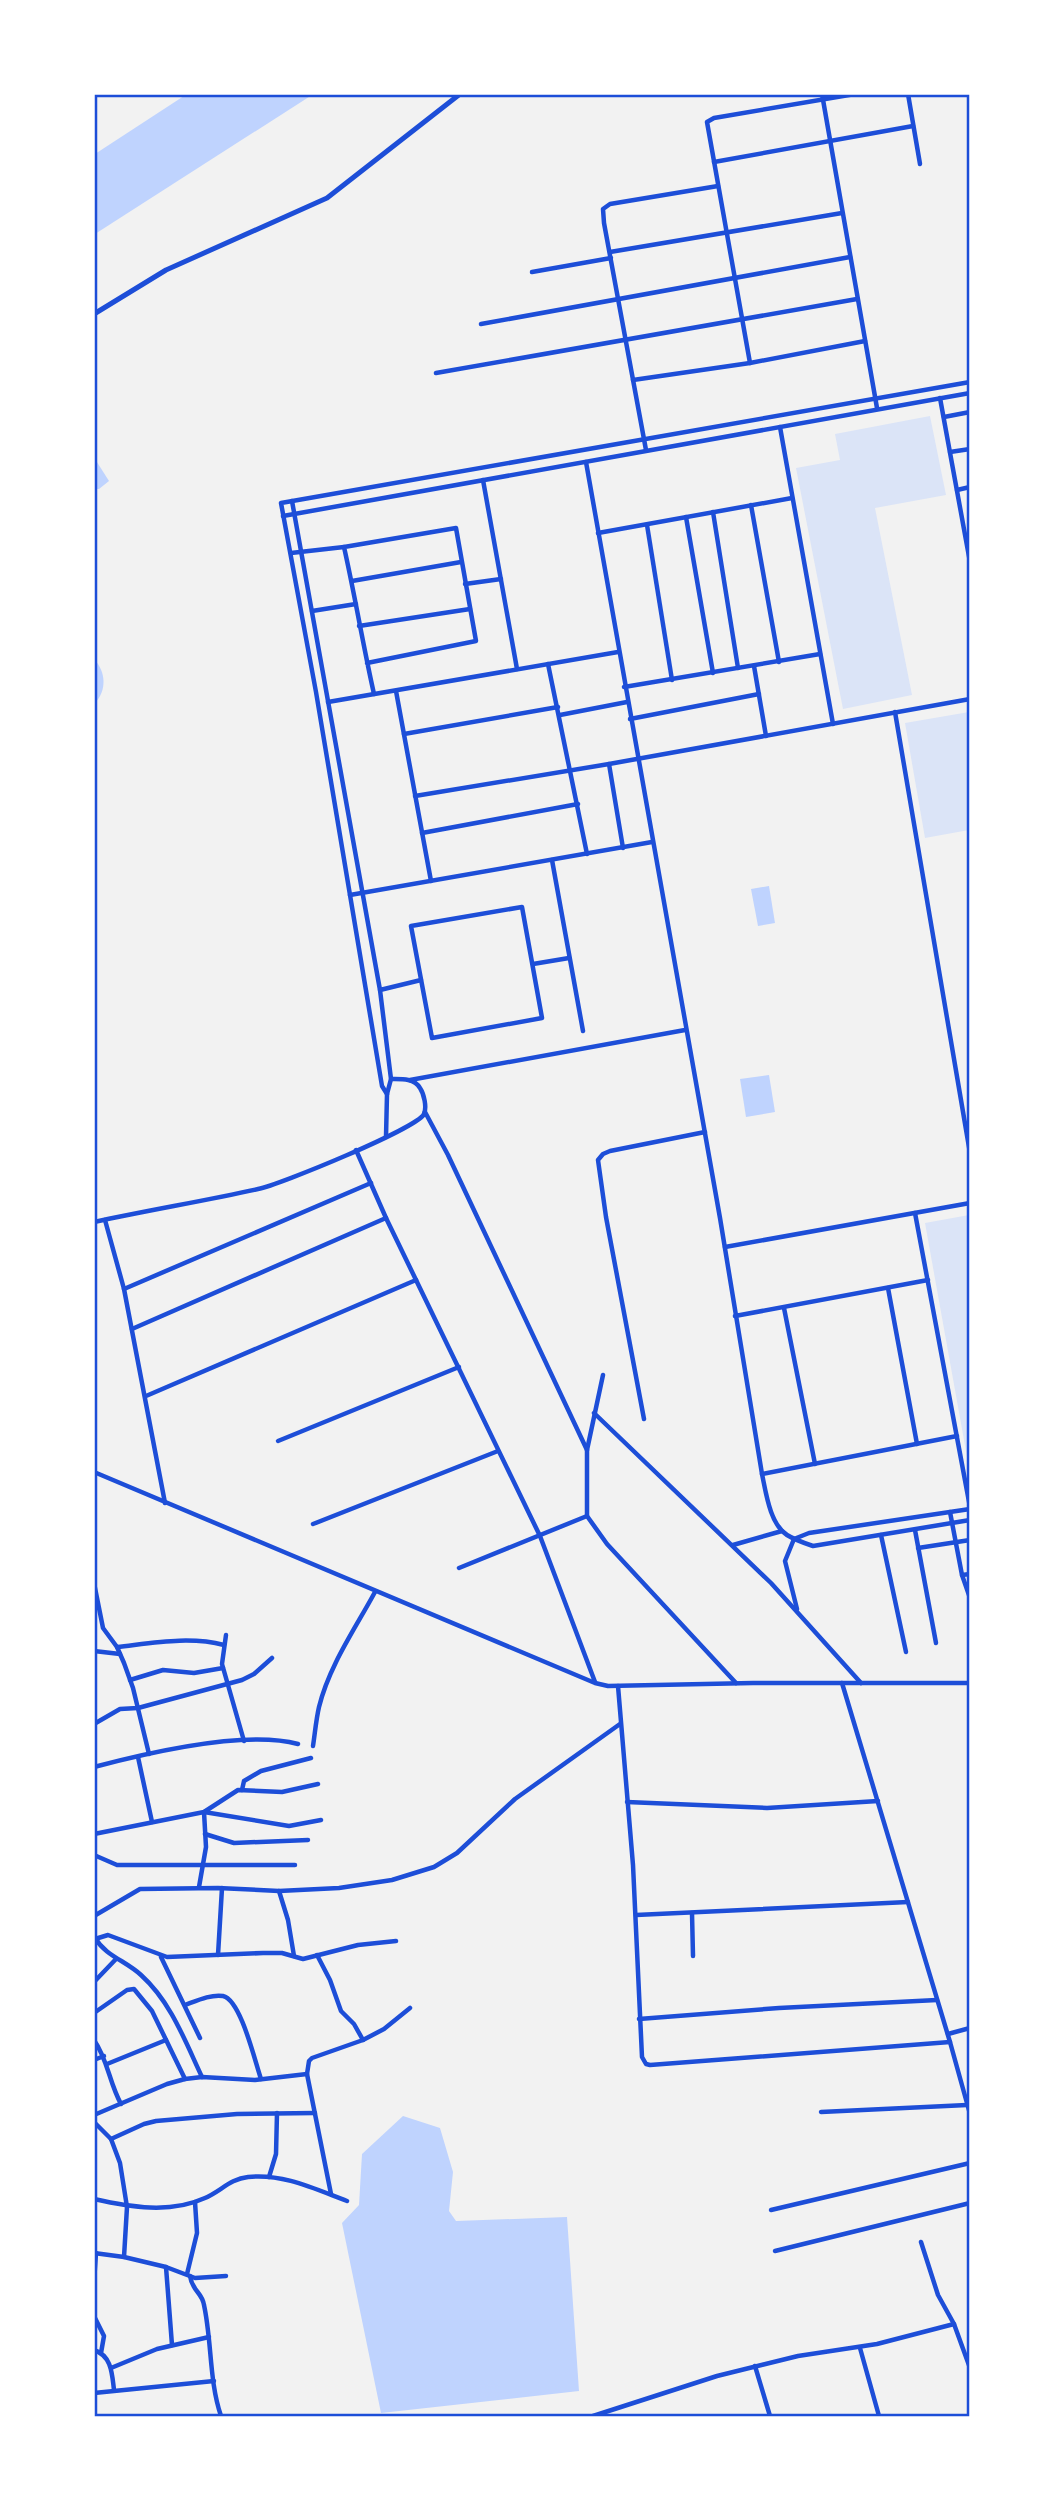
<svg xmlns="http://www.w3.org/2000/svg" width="1064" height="2511" font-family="'Public Sans',sans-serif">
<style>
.green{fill:#dbe4f7}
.water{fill:#bfd3fe}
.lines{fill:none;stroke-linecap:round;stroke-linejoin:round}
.minor{stroke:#1d4ed8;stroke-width:4.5}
.tertiary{stroke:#1d4ed8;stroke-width:5}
.neatline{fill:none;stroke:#1d4ed8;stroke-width:2.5}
</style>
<rect width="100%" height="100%" fill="#f2f2f2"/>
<!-- green -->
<g class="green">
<polygon points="930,416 946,495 875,508 912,695 843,709 796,468 840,460 835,434"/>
<polygon points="969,712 969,830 925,838 905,723"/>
<polygon points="969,1215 970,1215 969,1468 925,1223"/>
</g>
<!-- water -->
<g class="water">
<polygon points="187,94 312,95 95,234 95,154"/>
<polygon points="95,459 109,481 99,489 95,489"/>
<path d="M94 659C106 672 107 690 95 703Z"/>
<polygon points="769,886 775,923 758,926 751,889"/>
<polygon points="769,1075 775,1112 746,1117 740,1079"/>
<polygon points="403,2116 440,2128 453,2172 449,2211 456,2221 567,2217 579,2391 381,2413 342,2223 359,2205 362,2154"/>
</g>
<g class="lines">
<!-- minor -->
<g class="minor">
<polyline points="822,94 877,408"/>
<polyline points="908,94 920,164"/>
<polyline points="714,162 913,126"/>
<polyline points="610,252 842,213"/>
<polyline points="532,272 611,258"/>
<polyline points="481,324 850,257"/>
<polyline points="750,363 707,122 714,118 855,94"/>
<polyline points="436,373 857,299"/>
<polyline points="633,380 750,363 865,341"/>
<polyline points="940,398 970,562"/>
<polyline points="944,417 970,412"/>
<polyline points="780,427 833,724"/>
<polyline points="646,450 604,223 603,209 610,204 718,186"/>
<polyline points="950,452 970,449"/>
<path d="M586 462 720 1218 762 1474C766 1493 770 1524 787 1535 795 1540 804 1543 813 1546L970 1520"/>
<polyline points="483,480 517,669"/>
<polyline points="957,490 970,487"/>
<polyline points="292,501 380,990 391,1079 387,1094 386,1137"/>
<polyline points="751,505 779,662"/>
<polyline points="713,512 738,668"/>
<polyline points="283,516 970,393"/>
<polyline points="686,517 713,673"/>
<polyline points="647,525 672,680"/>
<polyline points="598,533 792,498"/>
<polyline points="291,553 344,547"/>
<polyline points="352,581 461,562"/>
<polyline points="465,584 501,579"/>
<polyline points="312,611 356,604"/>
<polyline points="359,626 470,609"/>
<path d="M367 663 476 641 456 528 344 547C355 596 363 645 374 694"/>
<polyline points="548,664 587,854"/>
<polyline points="754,666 766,736"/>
<polyline points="624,687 820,654"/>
<polyline points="396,691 431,881"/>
<polyline points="328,702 618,652"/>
<polyline points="895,712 970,1153"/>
<polyline points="560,715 627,702"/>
<polyline points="630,719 759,694"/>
<polyline points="404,734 558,707"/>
<polyline points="609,764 623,848"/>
<polyline points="415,796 609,764 970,699"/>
<polyline points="422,833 578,804"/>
<polyline points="552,860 583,1031"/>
<polyline points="350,895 652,842"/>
<polygon points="522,907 542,1018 432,1038 411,926"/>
<polyline points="533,964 569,958"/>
<polyline points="380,990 421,980"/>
<polyline points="410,1080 685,1030"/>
<polyline points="387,1094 382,1086 316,692 281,503 970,382"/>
<polyline points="425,1112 448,1155 587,1450"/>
<polyline points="356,1150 386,1218 540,1536 595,1682"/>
<polyline points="915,1213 970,1507"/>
<polyline points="105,1220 124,1289 165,1503"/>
<path d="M94 1222C149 1210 204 1201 258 1189 279 1185 418 1128 424 1114 427 1107 424 1094 420 1088 414 1078 401 1079 391 1079"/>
<polyline points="725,1247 970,1203"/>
<polyline points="888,1288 917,1444"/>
<polyline points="124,1289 371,1183"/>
<polyline points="784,1308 815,1464"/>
<polyline points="735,1316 928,1280"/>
<polyline points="132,1329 386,1218"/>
<polyline points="603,1375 587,1450 587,1516 607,1544 736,1683"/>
<polyline points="146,1396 416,1280"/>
<polyline points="594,1413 771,1583 861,1683"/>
<polyline points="644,1419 606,1217 598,1160 603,1154 610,1151 705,1132"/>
<polyline points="278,1441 459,1367"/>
<polyline points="94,1472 595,1683 608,1686 753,1683 970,1683"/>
<polyline points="762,1474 957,1436"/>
<polyline points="950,1512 962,1575 970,1598"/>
<polyline points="313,1524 498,1451"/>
<polyline points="915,1530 936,1643"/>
<polyline points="881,1535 906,1652"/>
<polyline points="733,1545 782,1531"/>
<polyline points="918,1548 970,1540"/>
<polyline points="459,1568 587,1516"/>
<polyline points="962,1575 970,1574"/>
<polyline points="94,1583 103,1628 117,1647 124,1663 133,1688 149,1754"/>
<polyline points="797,1609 785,1561 794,1539 809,1533 970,1509"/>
<polyline points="226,1635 222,1664 244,1741"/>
<path d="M117 1647C153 1643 189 1636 224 1645"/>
<polyline points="94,1651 120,1654"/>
<polyline points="130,1680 163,1670 194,1673 223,1668"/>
<polyline points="618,1686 633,1865 642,2057 646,2064 650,2065 950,2042 842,1683"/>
<polyline points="94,1724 120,1709 138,1708 242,1680 254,1674 272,1658"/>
<path d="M313 1746C315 1733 316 1720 319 1707 329 1666 355 1629 375 1592"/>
<polyline points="138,1757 152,1822"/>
<path d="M94 1767C147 1753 246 1730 298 1744"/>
<polyline points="242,1790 244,1781 261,1771 311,1758"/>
<polyline points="627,1802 767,1808 878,1801"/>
<polyline points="94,1834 204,1812 238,1790 282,1792 318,1784"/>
<polyline points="205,1834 234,1843 308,1840"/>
<polyline points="94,1855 117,1865 295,1865"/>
<polyline points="199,1887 206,1847 204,1812 289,1826 321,1820"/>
<polyline points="279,1891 288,1920 294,1956"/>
<polyline points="692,1913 693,1956"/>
<polyline points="636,1915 908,1902"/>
<polyline points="94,1916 140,1889 218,1888 279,1891 339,1888 392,1880 434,1867 457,1853 515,1799 620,1724"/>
<path d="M95 1938C106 1956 126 1961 141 1975 171 2002 185 2041 202 2077"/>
<polyline points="95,1939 108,1935 167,1957 263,1953 282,1953 303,1959 358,1945 396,1941"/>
<polyline points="218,1955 222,1888"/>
<polyline points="317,1955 330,1980 341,2011 354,2024 363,2040"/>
<polyline points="161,1957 200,2038"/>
<polyline points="94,1982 116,1959"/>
<path d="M185 2005C196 2001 211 1994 223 1996 241 2000 255 2062 261 2079"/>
<polyline points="94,2013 127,1990 134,1989 152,2011 185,2079"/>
<polyline points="639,2019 779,2008 937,2000"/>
<polyline points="948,2034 970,2028"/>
<path d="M94 2040C108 2060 109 2082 121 2104"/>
<polyline points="950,2042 970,2114"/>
<polyline points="94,2060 104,2056"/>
<polyline points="107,2064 166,2040"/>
<polyline points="821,2112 967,2105"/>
<polyline points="94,2115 167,2084 185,2079 202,2077 255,2080 307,2074"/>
<polyline points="94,2122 111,2139 120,2163 127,2207 124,2257"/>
<polyline points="111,2139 144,2124 156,2121 237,2114 315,2113"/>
<polyline points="269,2177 276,2154 277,2113"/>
<polyline points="331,2194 307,2074 309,2061 312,2058 363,2040 384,2029 410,2008"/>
<path d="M94 2199C130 2207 170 2214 205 2198 221 2191 230 2179 248 2177 282 2173 315 2189 347 2201"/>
<polyline points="771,2210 970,2163"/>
<polyline points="921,2242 938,2295 954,2324 970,2368"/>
<polyline points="775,2251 970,2203"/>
<polyline points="94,2253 124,2257 166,2267 195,2278 226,2276"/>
<polyline points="166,2267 172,2345"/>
<polyline points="187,2274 197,2233 195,2202"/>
<path d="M190 2276C192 2291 202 2292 204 2305 212 2342 209 2381 221 2416"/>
<polyline points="94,2282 96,2253"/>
<polyline points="94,2316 104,2336 101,2353"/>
<polyline points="860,2348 879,2416"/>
<path d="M94 2350C112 2356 112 2374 114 2390"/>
<polyline points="755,2366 770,2416"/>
<polyline points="111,2368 157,2349 209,2337"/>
<polyline points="94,2393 214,2381"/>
<polyline points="593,2416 717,2376 798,2356 877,2344 954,2324"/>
</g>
<!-- tertiary -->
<polyline class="tertiary" points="94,314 166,270 327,198 460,94"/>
</g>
<!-- border -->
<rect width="1064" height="2511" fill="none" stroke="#ffffff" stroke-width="192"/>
<rect x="96" y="96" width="872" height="2319" class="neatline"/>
</svg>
